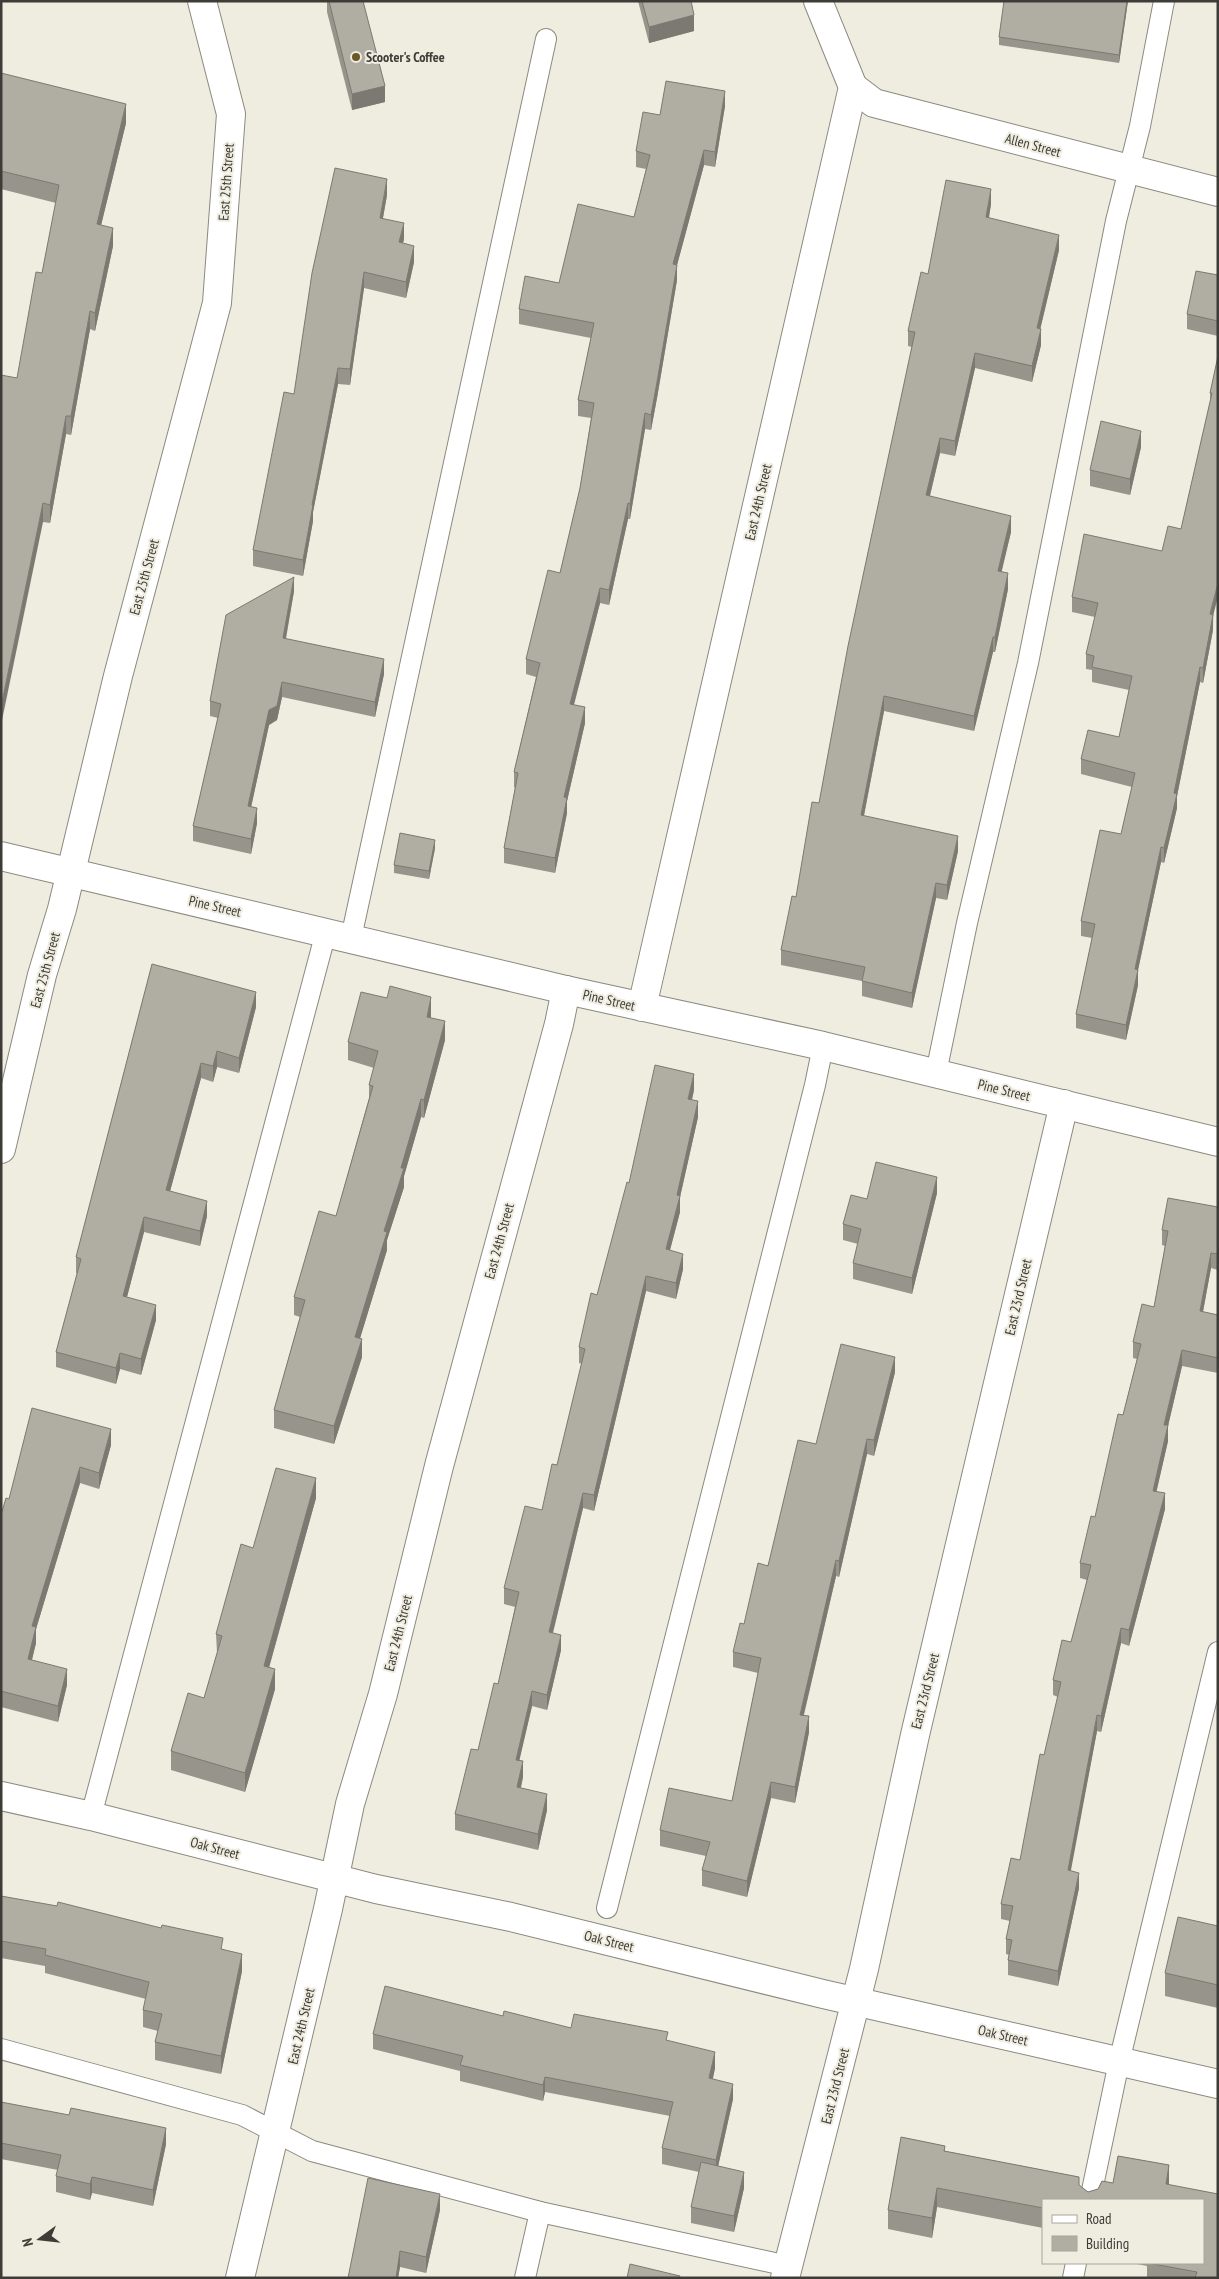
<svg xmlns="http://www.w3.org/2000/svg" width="1219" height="2279" font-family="'PT Sans Narrow',sans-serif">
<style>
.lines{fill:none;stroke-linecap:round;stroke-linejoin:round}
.service-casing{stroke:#8d897f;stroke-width:22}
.minor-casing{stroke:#8d897f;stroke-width:30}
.service{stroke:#fff;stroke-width:20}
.minor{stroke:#fff;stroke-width:28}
.wall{fill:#97958b}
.shaded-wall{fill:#7b7971}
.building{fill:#b0ada2;stroke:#7b7971}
.poi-dot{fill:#6a5927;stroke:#efece0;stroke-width:2}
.labels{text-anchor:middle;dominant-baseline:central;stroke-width:4;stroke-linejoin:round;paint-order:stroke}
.poi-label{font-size:14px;font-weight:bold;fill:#3d3c37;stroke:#efece0;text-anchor:start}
.street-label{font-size:14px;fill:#3d3c37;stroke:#efece0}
</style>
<rect width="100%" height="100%" fill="#efece0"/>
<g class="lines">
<defs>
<g id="service">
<polyline points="351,938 546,39"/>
<polyline points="936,1073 967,923 1028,663 1116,221 1140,126 1164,1"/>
<polyline points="91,1816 326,932"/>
<polyline points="607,1908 815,1085 823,1046"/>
<polyline points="1,2049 242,2115 312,2151 540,2212 788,2266"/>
<polyline points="1090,2200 1119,2062 1218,1652"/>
<polyline points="525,2278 540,2212"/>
<polyline points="1073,2278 1076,2263"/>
</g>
<g id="minor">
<polyline points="853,87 874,103 1218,192"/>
<polyline points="1,856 566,990 823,1046 1218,1142"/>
<polyline points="642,1007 853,87 818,1"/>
<polyline points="1,1149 42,975 62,909 118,676 217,303 231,114 202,1"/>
<polyline points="1,1796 91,1816 376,1889 511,1917 823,1994 1218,2084"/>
<polyline points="240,2278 328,1909 350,1804 383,1694 439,1466 559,1024 566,990"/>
<polyline points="785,2278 864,1969 915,1735 1064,1104"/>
</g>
</defs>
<!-- service casing -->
<use href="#service" class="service-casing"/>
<!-- minor casing -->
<use href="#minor" class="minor-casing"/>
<!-- service -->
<use href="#service" class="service"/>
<!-- minor -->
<use href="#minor" class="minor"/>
</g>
<!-- wall -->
<g class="wall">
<polygon points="327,1 363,1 385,102 352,110 327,12"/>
<polygon points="638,1 691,1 694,31 649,43"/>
<polygon points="1128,1 1119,63 999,45 999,37"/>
<polygon points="1,73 126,123 101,225 113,246 95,331 90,329 71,435 66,434 50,523 43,522 17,378 42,273 56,203 1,189"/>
<polygon points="725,106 715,167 704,165 677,265 677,280 657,398 651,430 645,429 630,519 628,519 609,605 600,603 574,705 585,723 567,801 567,813 555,873 504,863 504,848 515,788 514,787 514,772 536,677 526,674 526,659 560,573 580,488 591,418 578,416 578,400 591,338 519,324 519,309 559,283 634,217 646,169 636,167 636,151 660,115"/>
<polygon points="387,195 383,218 404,239 403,243 414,262 406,298 364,288 350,385 338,384 313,512 313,521 303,576 253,566 253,550 294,394"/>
<polygon points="991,204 989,218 1059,250 1040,329 1041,345 1032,382 975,368 955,456 940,453 930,496 1011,532 1001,572 1008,589 995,652 993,652 974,731 884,711 864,816 958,851 947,900 936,898 912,1008 862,996 862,981 781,965 781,950 796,897 819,803 912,347 908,346 908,331 928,274"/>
<polygon points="1218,275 1218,336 1187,329 1187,314"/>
<polygon points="1218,356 1213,630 1203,683 1200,682 1177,796 1177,808 1164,863 1161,862 1138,970 1138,985 1126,1040 1076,1028 1076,1014 1092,938 1081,936 1081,921 1121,834 1132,787 1081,774 1081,759 1119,737 1129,690 1092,682 1092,670 1086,669 1086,654 1095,617 1072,612 1072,597 1162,551 1181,529 1210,402 1210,393"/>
<polygon points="1141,447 1130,495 1090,486 1090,470"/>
<polygon points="294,591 286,639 384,674 375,717 282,697 277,720 269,725 251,807 257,823 251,854 193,841 193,826 218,718 210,716 210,701"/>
<polygon points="435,848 429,879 394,873 394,865"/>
<polygon points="152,964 256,1007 239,1073 217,1067 213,1082 201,1078 170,1191 207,1216 200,1246 144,1232 127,1297 156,1320 141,1375 120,1369 116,1384 56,1367 56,1352 77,1273 76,1273 76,1257"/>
<polygon points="431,1016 431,1018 445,1040 424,1118 421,1117 404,1176 404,1187 387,1240 387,1250 360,1338 362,1357 334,1444 274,1428 274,1410 300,1317 294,1315 294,1297 336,1216 369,1098 369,1085 374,1068 348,1060 348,1042"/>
<polygon points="694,1090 692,1100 698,1117 680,1197 680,1212 670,1250 683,1269 676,1299 646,1291 594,1511 583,1508 553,1633 561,1650 547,1710 532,1706 519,1760 523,1777 521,1788 547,1810 538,1850 455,1830 455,1814 478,1750 498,1684 515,1607 504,1604 504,1588 542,1510 557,1465 582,1364 579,1363 579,1347 597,1295 629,1183"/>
<polygon points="937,1193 912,1294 853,1279 853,1263 858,1244 843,1240 843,1224 867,1199"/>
<polygon points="1218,1207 1218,1270 1211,1268 1203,1312 1218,1315 1218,1373 1182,1366 1168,1426 1168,1441 1156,1492 1165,1509 1129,1646 1121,1643 1101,1732 1097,1731 1070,1871 1079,1888 1058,1986 1008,1975 1008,1960 1009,1955 1006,1954 1006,1939 1010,1921 1001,1919 1001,1904 1020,1860 1058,1697 1053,1695 1053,1680 1071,1642 1087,1580 1080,1578 1080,1563 1095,1517 1123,1415 1137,1359 1133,1358 1133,1342 1154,1307 1165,1246 1162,1245 1162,1230"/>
<polygon points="895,1372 874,1456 867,1454 839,1577 836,1576 804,1715 809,1732 795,1803 771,1798 747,1897 702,1886 702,1870 706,1856 660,1846 660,1830 732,1801 758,1673 733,1667 733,1652 744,1624 816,1444"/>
<polygon points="111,1445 99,1489 80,1483 36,1629 36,1643 32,1660 67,1685 58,1722 1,1707 1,1515 9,1499"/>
<polygon points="316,1498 269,1668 275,1689 245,1792 171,1770 171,1751 204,1698 217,1653 216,1634 253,1548"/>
<polygon points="1,1896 223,1949 242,1971 221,2074 155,2060 155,2042 158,2031 143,2027 143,2010 146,1999 45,1973 45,1966 1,1958"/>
<polygon points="1218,1926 1218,2008 1165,1996 1165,1973"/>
<polygon points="503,2016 571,2028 668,2041 715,2068 713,2079 733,2099 718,2166 744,2188 734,2232 691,2223 691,2207 699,2172 662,2164 662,2148 670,2116 545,2092 543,2101 460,2081 460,2071 373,2049 373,2034"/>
<polygon points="1,2102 166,2144 153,2206 92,2193 90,2200 56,2192 56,2176 58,2170 1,2159"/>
<polygon points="901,2137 945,2146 945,2151 1079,2177 1079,2185 1088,2192 1098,2189 1102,2181 1113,2183 1118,2156 1169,2165 1169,2185 1218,2194 1218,2278 1147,2278 1147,2266 1132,2263 1203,2263 1203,2200 1043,2200 1043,2228 937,2207 932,2238 888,2229 888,2210"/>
<polygon points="440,2210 426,2273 400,2267 398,2278 348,2278"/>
</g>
<!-- shaded-wall -->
<g class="shaded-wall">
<polygon points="1127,1 1128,1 1119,63 1119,55"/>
<polygon points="694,15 694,31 649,43 649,27"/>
<polygon points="385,86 385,102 352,110 352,94"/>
<polygon points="725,91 725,106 715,167 715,152"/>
<polygon points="126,104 126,123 97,242 97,224"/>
<polygon points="704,150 704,165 673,280 673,264"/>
<polygon points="387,179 387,195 380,234 380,218"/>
<polygon points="991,189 991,204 986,233 986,217"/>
<polygon points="404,223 404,239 399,258 399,242"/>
<polygon points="113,228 113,246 95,331 95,313"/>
<polygon points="1059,235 1059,250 1037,343 1037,328"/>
<polygon points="414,246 414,262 406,298 406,282"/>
<polygon points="677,265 677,280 657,398 651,430 651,415"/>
<polygon points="364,272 364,288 350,385 350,369"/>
<polygon points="90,311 90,329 71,435 71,416"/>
<polygon points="1041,329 1041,345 1032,382 1032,366"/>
<polygon points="975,353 975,368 955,456 955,441"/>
<polygon points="338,368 338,384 313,512 313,521 303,576 303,560 312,505"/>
<polygon points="645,413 645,429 630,519 630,504"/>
<polygon points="66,416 66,434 50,523 50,505"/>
<polygon points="1141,431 1141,447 1130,495 1130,479"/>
<polygon points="940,438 940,453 926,511 926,495"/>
<polygon points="43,503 43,522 1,725 1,707"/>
<polygon points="628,503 628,519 609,605 609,590"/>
<polygon points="1011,516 1011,532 998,587 998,571"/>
<polygon points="1008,573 1008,589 995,652 995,637"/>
<polygon points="294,577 294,591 283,653 283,638"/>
<polygon points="1218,583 1218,597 1213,616 1213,630 1203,683 1203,668 1210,614"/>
<polygon points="600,588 600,603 570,719 570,704"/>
<polygon points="993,637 993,652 974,731 974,716"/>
<polygon points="384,659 384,674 375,717 375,702"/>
<polygon points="1200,667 1200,682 1177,796 1177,808 1164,863 1164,848 1174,793"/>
<polygon points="282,682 282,697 277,720 269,725 248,821 248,806 269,710"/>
<polygon points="884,696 884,711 861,830 861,815"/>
<polygon points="585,707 585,723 567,801 567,813 555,873 555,858 564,797"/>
<polygon points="257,808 257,823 251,854 251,839"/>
<polygon points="958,836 958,851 947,900 947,885"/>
<polygon points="435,840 435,848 429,879 429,871"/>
<polygon points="1161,847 1161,862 1135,984 1135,969"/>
<polygon points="936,883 936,898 912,1008 912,993"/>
<polygon points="1138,970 1138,985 1126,1040 1126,1025"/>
<polygon points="256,992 256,1007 239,1073 239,1058"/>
<polygon points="431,997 431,1016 427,1035 427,1017"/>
<polygon points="445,1021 445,1040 424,1118 424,1100"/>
<polygon points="217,1051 217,1067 213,1082 213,1066"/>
<polygon points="201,1063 201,1078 166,1206 166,1190"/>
<polygon points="694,1074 694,1090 688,1115 688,1099"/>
<polygon points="421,1099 421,1117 404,1176 404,1187 387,1240 387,1250 355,1355 355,1337 401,1168"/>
<polygon points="698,1101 698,1117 680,1197 680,1212 666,1265 666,1249 677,1195"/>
<polygon points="937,1177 937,1193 912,1294 912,1278"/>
<polygon points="207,1201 207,1216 200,1246 200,1231"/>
<polygon points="144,1217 144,1232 123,1312 123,1296"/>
<polygon points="1211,1253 1211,1268 1200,1327 1200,1311"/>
<polygon points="683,1254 683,1269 676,1299 676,1283"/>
<polygon points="646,1276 646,1291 594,1511 594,1495"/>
<polygon points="156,1305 156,1320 141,1375 141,1359"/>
<polygon points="362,1339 362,1357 334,1444 334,1426"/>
<polygon points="1182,1350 1182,1366 1168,1426 1168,1441 1153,1507 1153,1491 1164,1425"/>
<polygon points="120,1353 120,1369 116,1384 116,1368"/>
<polygon points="895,1357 895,1372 874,1456 874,1440"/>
<polygon points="111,1429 111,1445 99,1489 99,1473"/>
<polygon points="867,1439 867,1454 839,1577 839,1561"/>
<polygon points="80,1467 80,1483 36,1629 36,1643 28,1675 28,1659 32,1626"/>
<polygon points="316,1478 316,1498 264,1685 264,1666"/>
<polygon points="583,1493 583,1508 549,1648 549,1632"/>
<polygon points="1165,1493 1165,1509 1129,1646 1129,1630"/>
<polygon points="836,1560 836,1576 800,1730 800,1715"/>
<polygon points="1121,1628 1121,1643 1101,1732 1101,1716"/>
<polygon points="561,1635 561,1650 547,1710 547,1695"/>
<polygon points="67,1669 67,1685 58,1722 58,1706"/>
<polygon points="275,1669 275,1689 245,1792 245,1773"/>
<polygon points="532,1691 532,1706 516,1775 516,1760"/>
<polygon points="1097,1715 1097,1731 1068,1886 1068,1870"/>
<polygon points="809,1716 809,1732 795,1803 795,1787"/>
<polygon points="523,1761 523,1777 517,1803 517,1787"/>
<polygon points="771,1782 771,1798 747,1897 747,1881"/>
<polygon points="547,1794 547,1810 538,1850 538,1834"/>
<polygon points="1079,1873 1079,1888 1058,1986 1058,1971"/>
<polygon points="242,1954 242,1971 221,2074 221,2056"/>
<polygon points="715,2052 715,2068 709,2094 709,2078"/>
<polygon points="545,2077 545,2092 543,2101 543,2085"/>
<polygon points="733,2084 733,2099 716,2176 716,2160"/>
<polygon points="166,2128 166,2144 153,2206 153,2190"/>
<polygon points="1169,2165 1169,2184 1166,2184"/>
<polygon points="744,2172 744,2188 734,2232 734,2216"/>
<polygon points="92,2177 92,2193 90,2200 90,2184"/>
<polygon points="937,2188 937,2207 932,2238 932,2218"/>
<polygon points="440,2194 440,2210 426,2273 426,2257"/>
<polygon points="400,2251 400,2267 398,2278 396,2278"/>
</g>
<!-- building -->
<g class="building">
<polygon points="329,1 363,1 385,86 352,94"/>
<polygon points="642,1 691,1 694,15 649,27"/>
<polygon points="1004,1 1127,1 1119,55 999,37"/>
<polygon points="1,73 126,104 97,224 113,228 95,313 90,311 71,416 66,416 50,505 43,503 1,707 1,375 17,378 36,272 42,273 59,185 1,171"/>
<polygon points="666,81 725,91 715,152 704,150 673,264 677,265 657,382 651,415 645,413 630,504 628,503 609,590 600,588 570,704 585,707 564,797 567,798 555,858 504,848 518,773 514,772 540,663 526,659 548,570 560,573 580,488 594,403 578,400 594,323 519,309 525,276 559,283 578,204 634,217 650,155 636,151 643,112 660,115"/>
<polygon points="335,168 387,179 380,218 404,223 399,242 414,246 406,282 364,272 350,369 338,368 312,505 313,505 303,560 253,550 284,392 294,394 312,273"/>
<polygon points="946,180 991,189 986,217 1059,235 1037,328 1041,329 1032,366 975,353 955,441 940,438 926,495 1011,516 998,571 1008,573 995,637 993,637 974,716 884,696 861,815 958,836 947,885 936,883 912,993 862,981 865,967 781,950 792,896 796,897 812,802 819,803 848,646 915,332 908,331 921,272 928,274"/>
<polygon points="1196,271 1218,275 1218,321 1187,314"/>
<polygon points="1218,356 1218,583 1210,614 1213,615 1203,668 1200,667 1174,793 1177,794 1164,848 1161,847 1135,969 1138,970 1126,1025 1076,1014 1095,924 1081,921 1100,830 1121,834 1135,773 1081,759 1088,730 1119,737 1132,676 1092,667 1094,656 1086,654 1098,603 1072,597 1084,534 1162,551 1168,526 1181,529 1212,393 1210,393"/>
<polygon points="1101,421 1141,431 1130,479 1090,470"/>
<polygon points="294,577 283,638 384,659 375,702 282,682 277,706 269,710 248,806 257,808 251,839 193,826 221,704 210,701 226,615"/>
<polygon points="400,833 435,840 429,871 394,865"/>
<polygon points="152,964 256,992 239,1058 217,1051 213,1066 201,1063 166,1190 207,1201 200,1231 144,1217 123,1296 156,1305 141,1359 120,1353 116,1368 56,1352 81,1259 76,1257"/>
<polygon points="390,986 431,997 427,1017 445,1021 424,1100 421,1099 401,1168 404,1168 384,1231 387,1232 355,1337 362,1339 334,1426 274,1410 305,1300 294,1297 319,1211 336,1216 373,1086 369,1085 378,1051 348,1042 361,992 387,998"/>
<polygon points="655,1065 694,1074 688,1099 698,1101 677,1195 680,1196 666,1249 683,1254 676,1283 646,1276 594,1495 583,1493 549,1632 561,1635 547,1695 532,1691 516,1760 523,1761 517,1787 547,1794 538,1834 455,1814 471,1749 478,1750 494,1683 498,1684 519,1592 504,1588 525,1506 542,1510 552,1464 557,1465 585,1349 579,1347 591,1293 597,1295 627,1182 629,1183"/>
<polygon points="876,1162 937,1177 912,1278 853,1263 861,1229 843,1224 851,1195 867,1199"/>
<polygon points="1168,1198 1218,1207 1218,1254 1211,1253 1200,1311 1218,1315 1218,1358 1182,1350 1164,1425 1168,1425 1153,1491 1165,1493 1129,1630 1121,1628 1101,1716 1097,1715 1068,1870 1079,1873 1058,1971 1008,1960 1012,1940 1006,1939 1013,1906 1001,1904 1011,1858 1020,1860 1040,1754 1044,1755 1061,1682 1053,1680 1062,1640 1071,1642 1091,1565 1080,1563 1091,1516 1095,1517 1118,1414 1123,1415 1141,1344 1133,1342 1142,1304 1154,1307 1168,1231 1162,1230"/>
<polygon points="841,1344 895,1357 874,1440 867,1439 839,1561 836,1560 800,1715 809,1716 795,1787 771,1782 747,1881 702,1870 710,1842 660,1830 669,1788 732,1801 761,1658 733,1652 740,1623 744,1624 758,1563 768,1566 798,1440 816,1444"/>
<polygon points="32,1408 111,1429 99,1473 80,1467 32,1626 36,1627 28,1659 67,1669 58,1706 1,1691 1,1515 6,1498 9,1499"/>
<polygon points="276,1468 316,1478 264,1666 275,1669 245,1773 171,1751 188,1693 204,1698 222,1636 216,1634 241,1544 253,1548"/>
<polygon points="1,1896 57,1906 58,1902 161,1928 162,1925 223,1938 221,1949 242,1954 221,2056 155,2042 162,2014 143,2010 149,1982 45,1955 46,1949 1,1941"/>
<polygon points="1178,1917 1218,1926 1218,1985 1165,1973"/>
<polygon points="385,1986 503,2016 504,2011 571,2028 574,2014 668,2032 666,2040 715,2052 709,2078 733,2084 716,2160 662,2148 673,2102 545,2077 543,2085 460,2065 463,2056 373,2034"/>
<polygon points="1,2102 69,2115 71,2108 166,2128 153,2190 92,2177 90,2184 56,2176 61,2155 1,2143"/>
<polygon points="901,2137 945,2146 944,2151 1079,2177 1079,2185 1088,2192 1098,2189 1102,2181 1113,2183 1118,2156 1169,2165 1166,2184 1218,2194 1218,2278 1195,2278 1197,2272 1148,2263 1203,2263 1203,2200 1043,2200 1043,2208 937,2188 932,2218 888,2210"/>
<polygon points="701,2162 744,2172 734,2216 691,2207"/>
<polygon points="368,2178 440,2194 426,2257 400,2251 396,2278 348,2278"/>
<polygon points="630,2264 680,2276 679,2278 627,2278"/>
</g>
<!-- markers -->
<circle class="poi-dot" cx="356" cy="57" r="5"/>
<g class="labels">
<!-- poi labels -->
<g class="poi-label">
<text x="366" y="57">Scooter's Coffee</text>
</g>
<!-- street labels -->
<g class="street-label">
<text transform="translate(1033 145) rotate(15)">Allen Street</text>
<text transform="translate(226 182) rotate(-86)">East 25th Street</text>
<text transform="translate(758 502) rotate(-77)">East 24th Street</text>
<text transform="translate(144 577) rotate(-75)">East 25th Street</text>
<text transform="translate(215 906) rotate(13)">Pine Street</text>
<text transform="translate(45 970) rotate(-75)">East 25th Street</text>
<text transform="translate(609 1000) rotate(13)">Pine Street</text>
<text transform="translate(1004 1090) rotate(14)">Pine Street</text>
<text transform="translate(499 1241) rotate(-75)">East 24th Street</text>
<text transform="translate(1018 1297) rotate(-77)">East 23rd Street</text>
<text transform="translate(398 1633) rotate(-76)">East 24th Street</text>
<text transform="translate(925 1691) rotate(-76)">East 23rd Street</text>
<text transform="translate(215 1848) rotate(15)">Oak Street</text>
<text transform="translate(609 1941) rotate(14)">Oak Street</text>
<text transform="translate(301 2026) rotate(-77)">East 24th Street</text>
<text transform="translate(1003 2035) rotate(13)">Oak Street</text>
<text transform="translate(835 2086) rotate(-76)">East 23rd Street</text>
</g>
</g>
<!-- border -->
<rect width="1219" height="2279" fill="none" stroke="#3d3c37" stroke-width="5"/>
<!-- legend -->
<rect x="1042" y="2199" width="162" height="65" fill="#efece0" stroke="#a8a69c"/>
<rect x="1052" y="2215" width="25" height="8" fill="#ffffff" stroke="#a8a69c"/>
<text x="1086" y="2224" font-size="15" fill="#3d3c37">Road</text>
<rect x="1052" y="2236" width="25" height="15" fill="#b0ada2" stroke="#a8a69c"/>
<text x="1086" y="2249" font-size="15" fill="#3d3c37">Building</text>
<!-- north arrow -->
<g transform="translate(40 2239) rotate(255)" stroke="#efece0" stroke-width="4" paint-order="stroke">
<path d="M0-4L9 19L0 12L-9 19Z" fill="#3d3c37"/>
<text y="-8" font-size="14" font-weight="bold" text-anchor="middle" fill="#3d3c37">N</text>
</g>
</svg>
